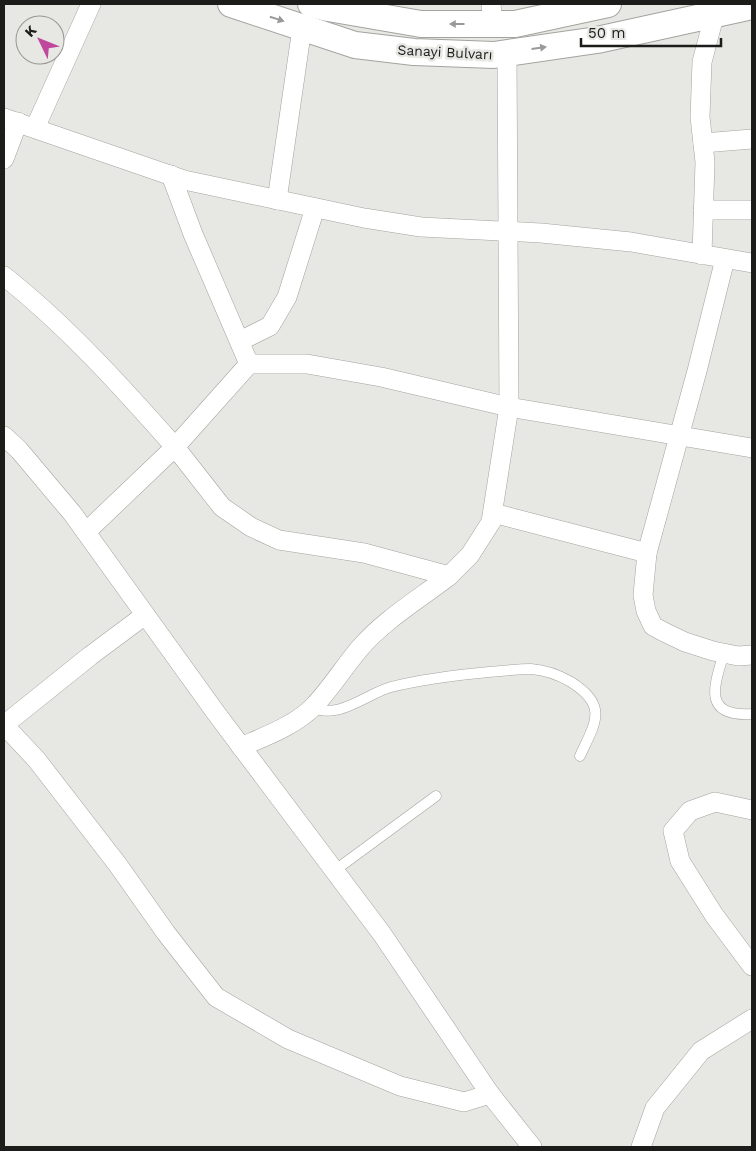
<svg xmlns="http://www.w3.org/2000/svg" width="756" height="1151" font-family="'Work Sans',sans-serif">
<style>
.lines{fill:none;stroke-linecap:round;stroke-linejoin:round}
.service-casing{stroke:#a3a39f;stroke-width:11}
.minor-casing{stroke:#a3a39f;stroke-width:20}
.secondary-casing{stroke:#a3a39f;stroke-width:28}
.service{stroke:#fff;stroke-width:10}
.minor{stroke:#fff;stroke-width:19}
.secondary{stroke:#fff;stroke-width:26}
.oneway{fill:#999998}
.labels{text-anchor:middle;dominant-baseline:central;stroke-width:5;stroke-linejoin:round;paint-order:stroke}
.street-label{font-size:14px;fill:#1c1c1a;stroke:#e7e7e3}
</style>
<rect width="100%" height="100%" fill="#e7e7e3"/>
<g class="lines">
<defs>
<g id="service">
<path d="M724 653C714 686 702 717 752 714"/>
<path d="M313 707C337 721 368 693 391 687 423 679 457 675 489 672 503 671 517 669 531 669 545 670 559 675 571 682 609 706 595 723 580 756"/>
<polyline points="334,871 436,796"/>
</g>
<g id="minor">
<polyline points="491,4 493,24"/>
<polyline points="4,118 184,180 364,218 421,227 541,233 631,242 752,263"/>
<polyline points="35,128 91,4"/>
<polyline points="703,143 752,139"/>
<polyline points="4,159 18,122"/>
<polyline points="277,200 302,28"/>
<polyline points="703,210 752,210"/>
<polyline points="702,255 705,162 700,117 702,62 717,5"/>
<polyline points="725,259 697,371 647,553 643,595 646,611 653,626 664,632 685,642 713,651 738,656 752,655"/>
<path d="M4 276C67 326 121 386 175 447L249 364 193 234 171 175"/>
<polyline points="240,341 270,326 287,297 315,208"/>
<polyline points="249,364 307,364 381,377 509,407 752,448"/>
<polyline points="4,436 19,450 72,513 216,713 382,934 490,1094 532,1147"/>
<polyline points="493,513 647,553"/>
<path d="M86 532 175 447 222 507 251 527 279 540 364 553 449 576C419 599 384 620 360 648 344 667 331 688 314 706 296 725 266 736 241 747"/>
<polyline points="449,576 470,555 491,522 509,407 507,53"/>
<polyline points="4,725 36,759 118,865 166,933 216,997 288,1039 400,1086 464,1102 490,1094"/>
<polyline points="4,725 90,656 145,615"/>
<polyline points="752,810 715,802 690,811 673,831 680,861 714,915 752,966"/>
<polyline points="641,1147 655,1108 701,1051 752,1019"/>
</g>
<g id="secondary">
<polyline points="231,4 355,45 414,52 494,55 597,40 752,6"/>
<polyline points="311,4 328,8 421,24 515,24 608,4"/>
</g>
</defs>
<!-- service casing -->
<use href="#service" class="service-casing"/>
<!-- minor casing -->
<use href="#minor" class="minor-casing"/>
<!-- secondary casing -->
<use href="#secondary" class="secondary-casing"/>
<!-- service -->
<use href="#service" class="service"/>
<!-- minor -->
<use href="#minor" class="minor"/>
<!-- secondary -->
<use href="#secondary" class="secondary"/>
</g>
<!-- one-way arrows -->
<defs><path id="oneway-solid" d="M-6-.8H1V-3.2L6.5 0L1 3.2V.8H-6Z" transform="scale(1.25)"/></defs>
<g class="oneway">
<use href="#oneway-solid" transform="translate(277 19) rotate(18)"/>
<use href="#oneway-solid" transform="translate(457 24) rotate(-180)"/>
<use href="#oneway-solid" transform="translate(539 48) rotate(-8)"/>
</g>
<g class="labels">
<!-- street labels -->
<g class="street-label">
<text transform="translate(445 52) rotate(3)">Sanayi Bulvarı</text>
</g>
</g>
<!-- border -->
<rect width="756" height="1151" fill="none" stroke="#1c1c1a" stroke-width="10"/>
<!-- north arrow -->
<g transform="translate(40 40) rotate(313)"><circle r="24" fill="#e7e7e3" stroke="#969693"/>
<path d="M0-4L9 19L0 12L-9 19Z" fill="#bf489d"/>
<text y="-8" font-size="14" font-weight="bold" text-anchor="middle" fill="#1c1c1a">K</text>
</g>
<!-- scale -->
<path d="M581 38v8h140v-8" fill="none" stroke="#1c1c1a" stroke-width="2.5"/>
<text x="588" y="38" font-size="15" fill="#1c1c1a" stroke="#e7e7e3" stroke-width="4" paint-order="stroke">50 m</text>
</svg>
